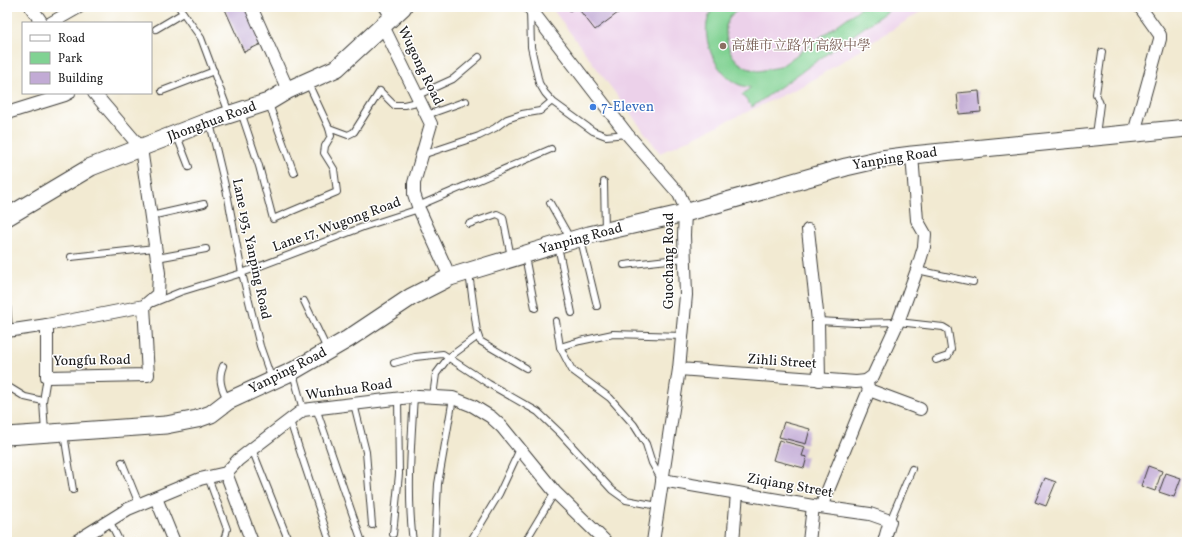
<svg xmlns="http://www.w3.org/2000/svg" width="1194" height="549" font-family="Vollkorn,'Noto Serif TC',serif">
<style>
.built{fill:#ecd1ea}
.green{fill:#81d293;stroke:#4e7758}
.building{fill:#c2abd5}
.lines{fill:none;stroke-linecap:round;stroke-linejoin:round}
.lane-casing{stroke:#3c3b37;stroke-width:8}
.street-casing{stroke:#3c3b37;stroke-width:14}
.secondary-casing{stroke:#3c3b37;stroke-width:19}
.lane{stroke:#fff;stroke-width:6}
.street{stroke:#fff;stroke-width:12}
.secondary{stroke:#fff;stroke-width:17}
.education-dot{fill:#8d6e63;stroke:#fff;stroke-width:1.5}
.shop-dot{fill:#3f7fe0;stroke:#fff;stroke-width:1.5}
.labels{text-anchor:middle;dominant-baseline:central;stroke-width:3;stroke-linejoin:round;paint-order:stroke}
.education-label{font-size:14px;fill:#785e54;stroke:#fff;text-anchor:start}
.street-label{font-size:14px;fill:#1c1c1c;stroke:#fff}
.shop-label{font-size:14px;fill:#366cbe;stroke:#fff;text-anchor:start}
</style>
<rect width="100%" height="100%" fill="#fff"/>
<filter id="ink" filterUnits="userSpaceOnUse"><feTurbulence type="fractalNoise" baseFrequency=".025" numOctaves="2"/><feDisplacementMap in="SourceGraphic" scale="8" xChannelSelector="R" yChannelSelector="G"/><feConvolveMatrix kernelMatrix="1 2 1 2 8 2 1 2 1" color-interpolation-filters="sRGB"/></filter>
<filter id="wash" filterUnits="userSpaceOnUse"><feTurbulence type="fractalNoise" baseFrequency=".012" numOctaves="4" result="noise"/><feDisplacementMap in="SourceGraphic" scale="16" xChannelSelector="R" yChannelSelector="G"/><feGaussianBlur stdDeviation="0.9" result="paint"/><feColorMatrix in="noise" values="0 0 0 0 0 0 0 0 0 0 0 0 0 0 0 0 0 1.4 0 .05"/><feComposite in="paint" operator="in"/></filter>
<g filter="url(#wash)">
<rect width="100%" height="100%" fill="#f2ead2"/>
<!-- built -->
<polygon class="built" points="551,7 928,7 806,84 660,153"/>
<!-- green -->
<path class="green" d="M715 7H742L730 16 726 26V35L728 46 732 55 738 62 747 68 758 71 780 67 862 7H893L752 107 742 95 751 87C719 88 692 30 715 7Z"/>
<g id="blocks">
<!-- building -->
<g class="building">
<polygon points="224,7 247,7 263,43 244,52"/>
<polygon points="567,7 575,7 570,11"/>
<polygon points="577,7 626,7 595,30"/>
<polygon points="979,91 981,112 959,114 957,93"/>
<polygon points="784,422 810,429 806,444 779,437"/>
<polygon points="779,440 805,447 802,456 807,457 804,468 773,460"/>
<polygon points="1148,466 1162,471 1155,491 1141,486"/>
<polygon points="1166,473 1181,478 1174,497 1159,492"/>
<polygon points="1045,478 1056,482 1046,506 1035,502"/>
</g>
</g>
</g>
<g filter="url(#ink)">
<use href="#blocks" fill-opacity="0" stroke="#3c3b37" stroke-width="1"/>
<g class="lines">
<defs>
<g id="lane">
<polyline points="179,7 201,38 229,113"/>
<polyline points="382,7 389,18"/>
<polyline points="530,10 531,47 539,83 545,93 553,102 593,131 606,136 627,134"/>
<polyline points="156,29 183,13"/>
<polyline points="162,91 214,71"/>
<polyline points="418,95 453,79 479,57"/>
<polyline points="269,104 294,173"/>
<polyline points="241,112 259,166 273,219 337,192 334,169 324,153 325,146 331,136 329,128 308,83"/>
<polyline points="427,115 466,101"/>
<polyline points="210,123 228,198 242,273 260,346 272,380"/>
<polyline points="329,128 348,135 354,132 380,91 394,105 404,105 421,101"/>
<polyline points="1096,135 1100,104 1096,94 1102,52"/>
<polyline points="177,136 189,167"/>
<polyline points="422,155 479,136 495,128 507,119 522,114 540,111 552,101"/>
<polyline points="604,182 605,230"/>
<polyline points="550,203 571,240"/>
<polyline points="418,206 551,149"/>
<polyline points="151,216 204,204"/>
<polyline points="469,224 497,214 503,217 511,257"/>
<polyline points="581,240 597,306"/>
<polyline points="558,246 572,313"/>
<polyline points="525,256 535,308"/>
<polyline points="71,257 155,248"/>
<polyline points="157,258 206,249"/>
<polyline points="624,265 685,258"/>
<polyline points="917,270 973,282"/>
<polyline points="469,273 477,332 480,341 526,368"/>
<polyline points="304,301 327,349"/>
<polyline points="153,303 180,292 242,273 363,227 419,209"/>
<polyline points="7,304 9,330"/>
<polyline points="556,321 560,347 572,370 610,398 634,425 646,444 652,463 661,479"/>
<polyline points="818,321 856,323 898,322 943,327 948,330 951,349 948,356 936,360"/>
<polyline points="560,347 580,341 613,334 683,336"/>
<polyline points="394,363 415,357 443,354 489,384 538,412 560,433 612,490 626,500 658,506"/>
<path d="M223 366C218 378 221 388 227 399"/>
<polyline points="293,373 303,410"/>
<polyline points="7,386 25,397 43,401"/>
<polyline points="433,396 436,374 448,358 478,336"/>
<polyline points="354,404 366,452 372,525"/>
<polyline points="316,408 362,542"/>
<polyline points="290,421 330,542"/>
<polyline points="45,433 43,401 47,377"/>
<polyline points="64,434 73,490"/>
<polyline points="252,449 289,542"/>
<polyline points="122,462 139,504"/>
<polyline points="208,477 227,529 225,537 222,542"/>
<polyline points="109,520 120,542"/>
<polyline points="890,521 912,469"/>
<polyline points="393,534 399,474 398,398"/>
<path d="M413 542C407 494 411 445 414 396"/>
<polyline points="435,542 438,484 453,398"/>
<polyline points="470,542 499,494 520,449"/>
<polyline points="525,542 555,492"/>
</g>
<g id="street">
<polyline points="31,7 42,23"/>
<polyline points="251,7 288,90"/>
<polyline points="529,7 627,134 679,194 684,205 685,213 684,235 686,295 679,369 653,542"/>
<polyline points="51,23 79,7"/>
<polyline points="383,26 431,124 414,183 414,194 419,209 450,277"/>
<polyline points="94,93 141,148 159,273 158,294 144,306 47,325 47,377 148,375 144,306"/>
<polyline points="7,113 65,95 69,93"/>
<polyline points="1134,133 1160,39 1160,35 1140,7"/>
<polyline points="808,230 818,321 819,380"/>
<polyline points="7,331 47,325"/>
<polyline points="679,369 856,382 866,381 873,376 898,322 917,270 924,247 925,234 917,220 912,155"/>
<polyline points="869,390 920,409"/>
<polyline points="226,473 252,542"/>
<polyline points="662,480 813,506 870,514 890,521 884,542"/>
<polyline points="156,498 174,542"/>
<polyline points="821,507 869,390 866,381"/>
<polyline points="75,542 128,509 200,479 226,473 238,460 252,449 303,410 419,396 453,398 473,406 491,417 502,427 555,492 606,542"/>
<polyline points="733,542 737,493"/>
<polyline points="809,542 813,506"/>
</g>
<g id="secondary">
<polyline points="7,217 91,167 209,121 268,102 288,90 337,68 403,7"/>
<polyline points="7,436 166,425 197,419 211,414 228,401 293,371 348,339 411,297 450,277 589,235 685,213 846,167 881,159 912,155 1187,128"/>
</g>
</defs>
<!-- lane casing -->
<use href="#lane" class="lane-casing"/>
<!-- street casing -->
<use href="#street" class="street-casing"/>
<!-- secondary casing -->
<use href="#secondary" class="secondary-casing"/>
<!-- lane -->
<use href="#lane" class="lane"/>
<!-- street -->
<use href="#street" class="street"/>
<!-- secondary -->
<use href="#secondary" class="secondary"/>
</g>
</g>
<!-- markers -->
<circle class="education-dot" cx="723" cy="46" r="4"/>
<circle class="shop-dot" cx="593" cy="107" r="4"/>
<g class="labels">
<!-- education labels -->
<g class="education-label">
<text x="731" y="46">高雄市立路竹高級中學</text>
</g>
<!-- street labels -->
<g class="street-label">
<text transform="translate(420 66) rotate(64)">Wugong Road</text>
<text transform="translate(212 122) rotate(-20)">Jhonghua Road</text>
<text transform="translate(895 159) rotate(-9)">Yanping Road</text>
<text transform="translate(337 225) rotate(-20)">Lane 17, Wugong Road</text>
<text transform="translate(581 239) rotate(-15)">Yanping Road</text>
<text transform="translate(251 249) rotate(78)">Lane 193, Yanping Road</text>
<text transform="translate(669 261) rotate(-90)">Guochang Road</text>
<text transform="translate(92 361) rotate(-1)">Yongfu Road</text>
<text transform="translate(782 362) rotate(4)">Zihli Street</text>
<text transform="translate(288 371) rotate(-27)">Yanping Road</text>
<text transform="translate(349 390) rotate(-8)">Wunhua Road</text>
<text transform="translate(790 486) rotate(10)">Ziqiang Street</text>
</g>
<!-- shop labels -->
<g class="shop-label">
<text x="601" y="107">7-Eleven</text>
</g>
</g>
<!-- margin -->
<rect width="1194" height="549" fill="none" stroke="#fff" stroke-width="24"/>
<!-- legend -->
<rect x="22" y="22" width="130" height="72" fill="#ffffff" stroke="#a4a4a4"/>
<rect x="30" y="35" width="20" height="6" fill="#ffffff" stroke="#a4a4a4"/>
<text x="58" y="42" font-size="12" fill="#1c1c1c">Road</text>
<rect x="30" y="52" width="20" height="12" fill="#81d293" stroke="#a4a4a4"/>
<text x="58" y="62" font-size="12" fill="#1c1c1c">Park</text>
<rect x="30" y="72" width="20" height="12" fill="#c2abd5" stroke="#a4a4a4"/>
<text x="58" y="82" font-size="12" fill="#1c1c1c">Building</text>
</svg>
